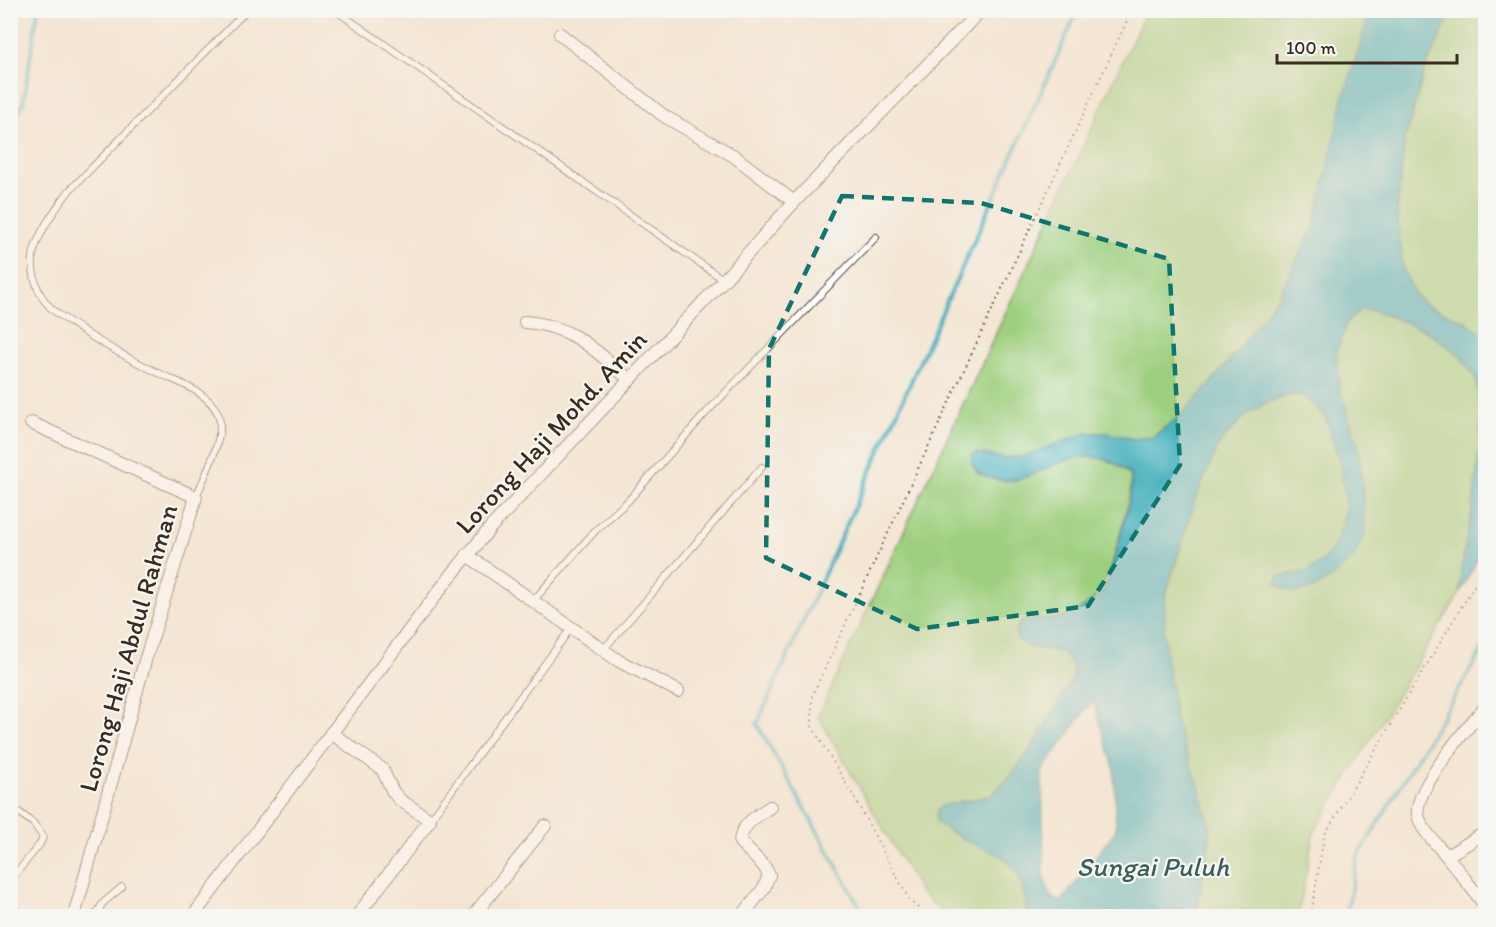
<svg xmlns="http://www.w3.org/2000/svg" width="1496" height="927" font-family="Itim,sans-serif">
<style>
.green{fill:#9ecf7e;stroke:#6c7c4e;stroke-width:1.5}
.water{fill:#3fadbc;stroke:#3d6c6d;stroke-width:1.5;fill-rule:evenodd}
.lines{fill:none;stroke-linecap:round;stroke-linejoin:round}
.stream{stroke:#3fadbc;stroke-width:4}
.lane-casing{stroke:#574639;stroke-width:8}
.street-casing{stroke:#574639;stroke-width:14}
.secondary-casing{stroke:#574639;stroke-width:20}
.path{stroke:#574639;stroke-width:2;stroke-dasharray:1.5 4.5;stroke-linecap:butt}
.lane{stroke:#fff;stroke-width:6}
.street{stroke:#fff;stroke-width:12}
.secondary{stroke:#fff;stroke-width:18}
.marked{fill:none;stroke:#0f766e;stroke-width:4.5;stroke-dasharray:12 8;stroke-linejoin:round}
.labels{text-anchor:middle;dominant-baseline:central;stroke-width:4.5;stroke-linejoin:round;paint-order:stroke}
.street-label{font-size:26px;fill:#3b2a1e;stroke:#f6f6f2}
.water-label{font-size:27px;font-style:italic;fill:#3d5e5d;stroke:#f6f6f2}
</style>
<rect width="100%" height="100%" fill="#f6f6f2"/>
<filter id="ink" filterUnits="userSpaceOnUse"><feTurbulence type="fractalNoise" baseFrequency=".0167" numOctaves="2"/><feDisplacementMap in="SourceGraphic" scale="12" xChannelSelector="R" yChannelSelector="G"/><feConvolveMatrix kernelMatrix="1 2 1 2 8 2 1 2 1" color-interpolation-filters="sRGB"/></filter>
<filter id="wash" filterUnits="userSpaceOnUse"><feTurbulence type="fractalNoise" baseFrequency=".008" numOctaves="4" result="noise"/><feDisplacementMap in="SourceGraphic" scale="24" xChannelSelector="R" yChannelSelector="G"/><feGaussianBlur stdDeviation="1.35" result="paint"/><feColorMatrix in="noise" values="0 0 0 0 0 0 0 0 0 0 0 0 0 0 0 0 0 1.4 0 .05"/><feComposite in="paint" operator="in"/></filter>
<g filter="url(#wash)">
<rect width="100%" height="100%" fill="#f4e6d4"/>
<!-- green -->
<g class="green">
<path d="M1146 11H1371L1315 224 1278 297 1239 349 1205 390 1180 416 1153 437 1134 439 1107 433H1086L1022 457 1003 458 976 453 977 473C989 477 1002 481 1014 480 1029 478 1044 468 1058 463 1083 452 1112 455 1131 476V492L1108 581C1099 600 1077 615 1056 618 1049 620 1040 618 1032 618L1029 647 1063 652 1073 666V678L1038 738 1011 776 990 796 957 802 948 831C997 856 1023 851 1027 916H946L920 892 818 716Z"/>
<polygon points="1452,11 1485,11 1485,337 1467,322 1425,305 1415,295 1403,269 1397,211 1404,142 1424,72"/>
<polygon points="1361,309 1376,311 1425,330 1461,356 1476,379 1480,412 1480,446 1473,505 1461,570 1460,593 1314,832 1298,916 1196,916 1211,830 1199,787 1176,724 1164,637 1165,597 1196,497 1219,444 1243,418 1265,403 1291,395 1301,395 1317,408 1327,420 1341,467 1346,506 1341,529 1333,549 1321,562 1307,572 1278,576 1332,577 1359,449 1340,391 1336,353 1347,322"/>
</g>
<!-- water -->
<path class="water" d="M1371 11H1452L1424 72 1404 142 1397 211 1403 269 1415 295 1425 305 1467 322 1485 337V545L1460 593 1461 570 1473 505 1480 446V412L1476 379 1461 356 1425 330 1377 311 1361 309 1347 322 1336 353 1340 391 1359 449 1364 504 1365 533 1353 558 1332 577 1313 589 1293 593 1276 584 1278 576 1307 572 1321 562 1333 549 1341 529 1346 506 1341 467 1327 420 1317 408 1301 395H1291L1265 403 1243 418 1219 444 1196 497 1165 597 1164 637 1176 724 1199 787 1211 830 1196 916H1027C1022 836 982 862 936 821V813L941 806 990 796 1011 776 1038 738 1073 678V666L1063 652 1029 647 1017 639 1016 630 1021 621C1033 618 1043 620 1055 619 1076 616 1099 600 1108 581 1113 562 1135 492 1131 477 1128 470 1120 466 1114 463 1076 445 1051 471 1017 479 1001 483 967 477 972 455L976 453 1003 458 1022 457 1086 433H1107L1134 439 1153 437 1180 416 1205 390 1239 349 1278 297 1315 224 1343 99ZM1093 700 1114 768 1116 830 1061 902 1052 898 1044 879 1042 771Z"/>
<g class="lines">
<!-- stream -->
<g class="stream">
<polyline points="10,129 23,104 38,10"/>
<polyline points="865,916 757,724 1078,10"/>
<polyline points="1346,916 1357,858 1486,644"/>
</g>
</g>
</g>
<g filter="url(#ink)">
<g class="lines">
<defs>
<g id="lane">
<polyline points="335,10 724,280"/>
<path d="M196 497C204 477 227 434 218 414 209 393 182 384 163 375 129 359 97 342 67 320 61 316 54 312 49 306 36 293 30 269 34 251 41 228 55 210 69 191L247 10"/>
<polyline points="533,601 595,531 628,501 704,415 876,237"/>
<polyline points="603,650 762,467"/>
<polyline points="10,805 34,824 43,837 40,844 10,881"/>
<polyline points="430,820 571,628"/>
<polyline points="95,916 103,903 122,887"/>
</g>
<g id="street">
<polyline points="560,34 664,116 734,156 794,202"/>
<path d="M525 322C572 325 595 350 629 379"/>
<polyline points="31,423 196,497 145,661 74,916"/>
<polyline points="467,555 619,661 678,691"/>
<path d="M1486 706C1470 724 1413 791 1418 814 1421 832 1439 845 1449 859 1462 874 1473 891 1486 906"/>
<polyline points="331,733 382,769 393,792 400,800 430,820 357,916"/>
<polyline points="1447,856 1486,832"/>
<polyline points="193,916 445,583 491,527 724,280 794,202 981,10"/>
<polyline points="473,916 545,826"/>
<path d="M742 916 764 888 769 875 764 866 740 842C741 824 757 816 770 807"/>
</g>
<polyline id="secondary" points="10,914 14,916"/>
</defs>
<!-- lane casing -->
<use href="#lane" class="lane-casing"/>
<!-- street casing -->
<use href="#street" class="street-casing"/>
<!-- secondary casing -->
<use href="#secondary" class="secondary-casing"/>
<!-- path -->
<g class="path">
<polyline points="927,916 910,901 855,799 812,726 812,696 1132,10"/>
<polyline points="1311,916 1324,836 1486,566"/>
</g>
<!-- lane -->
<use href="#lane" class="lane"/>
<!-- street -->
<use href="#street" class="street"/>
<!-- secondary -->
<use href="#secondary" class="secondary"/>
</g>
</g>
<!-- marked area -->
<path d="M0 0H1496V927H0ZM842 196 981 203 1169 259 1180 465 1088 606 917 629 766 558 769 349Z" fill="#f4e6d4" fill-opacity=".55" fill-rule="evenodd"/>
<path class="marked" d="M842 196 981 203 1169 259 1180 465 1088 606 917 629 766 558 769 349Z"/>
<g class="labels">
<!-- street labels -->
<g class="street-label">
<text transform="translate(551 432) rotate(-47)">Lorong Haji Mohd. Amin</text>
<text transform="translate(128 648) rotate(-74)">Lorong Haji Abdul Rahman</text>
</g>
<!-- water labels -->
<g class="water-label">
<text x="1153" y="866">Sungai Puluh</text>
</g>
</g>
<!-- margin -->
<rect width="1496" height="927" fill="none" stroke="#f6f6f2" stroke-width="36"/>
<!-- scale -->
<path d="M1277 54v9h180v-9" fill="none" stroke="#3b2a1e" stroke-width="3"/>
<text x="1286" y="54" font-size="18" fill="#3b2a1e" stroke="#f6f6f2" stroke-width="4.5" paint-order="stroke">100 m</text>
</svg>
